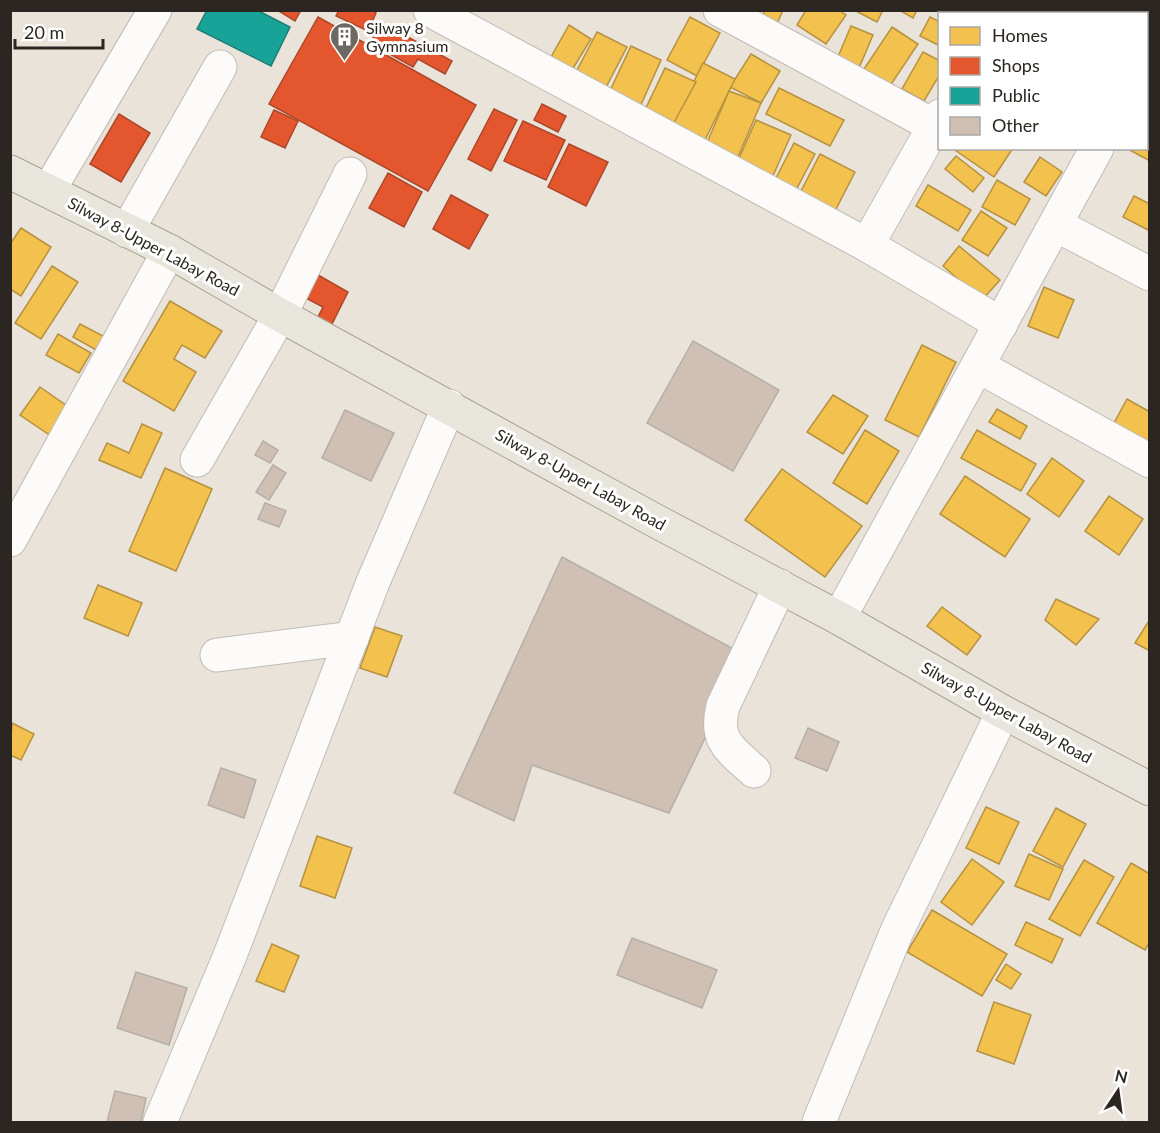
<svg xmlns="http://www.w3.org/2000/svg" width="1160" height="1133" font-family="Lato,sans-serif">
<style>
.homes{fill:#f2c14e;stroke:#b69240;stroke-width:1.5}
.shops{fill:#e4572e;stroke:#ac482a;stroke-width:1.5}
.public{fill:#17a398;stroke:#1d7e74;stroke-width:1.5}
.building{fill:#d0c0b4;stroke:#b5afa8;stroke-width:1.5}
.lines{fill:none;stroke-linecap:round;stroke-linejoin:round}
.minor-casing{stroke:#c1bbb5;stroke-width:35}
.major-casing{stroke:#aaa391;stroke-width:35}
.minor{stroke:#fcfbf9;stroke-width:33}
.major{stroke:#e8e6dc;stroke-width:33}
.labels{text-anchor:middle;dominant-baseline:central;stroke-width:6;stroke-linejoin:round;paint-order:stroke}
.poi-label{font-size:16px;fill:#2b2621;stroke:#fff;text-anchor:start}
.street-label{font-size:16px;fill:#2b2621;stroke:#fff}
</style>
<rect width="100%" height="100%" fill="#eae3da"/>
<!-- homes -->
<g class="homes">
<polygon points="765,10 783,10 774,31 759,24"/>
<polygon points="806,10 839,10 846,15 826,44 797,25"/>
<polygon points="854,10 883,10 877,22"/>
<polygon points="899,10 917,10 913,18"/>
<polygon points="1079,10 1109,10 1112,12 1078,14"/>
<polygon points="690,17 720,33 697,76 667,60"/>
<polygon points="930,17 940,22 940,46 920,36"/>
<polygon points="569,25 591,39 572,70 551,57"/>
<polygon points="851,26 873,35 859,68 837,59"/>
<polygon points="892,27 918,44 888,89 862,72"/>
<polygon points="597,32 627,47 604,91 574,76"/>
<polygon points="631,46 661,60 639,109 608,95"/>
<polygon points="923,52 940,61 940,74 924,101 902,89"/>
<polygon points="751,54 780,71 761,103 730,87"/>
<polygon points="703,63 735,79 703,144 671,128"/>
<polygon points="665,68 696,82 671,128 644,112"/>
<polygon points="779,88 844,120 830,146 766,114"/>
<polygon points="729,91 761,103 735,164 704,150"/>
<polygon points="756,120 791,135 772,178 737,163"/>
<polygon points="1146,132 1150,134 1150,161 1126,148 1146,148"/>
<polygon points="794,143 815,154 796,190 775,180"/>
<polygon points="952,148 1013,148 994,177"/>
<polygon points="820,154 855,172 834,213 799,195"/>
<polygon points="956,156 984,178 973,192 945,169"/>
<polygon points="1040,157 1062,172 1046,196 1024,182"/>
<polygon points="997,180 1030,199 1015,225 982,207"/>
<polygon points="928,185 971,210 958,231 916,206"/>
<polygon points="1134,196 1150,204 1150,231 1123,217"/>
<polygon points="981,211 1007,228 988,256 962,240"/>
<polygon points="21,228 51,247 21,296 10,289 10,244"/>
<polygon points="959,246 1000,280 982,300 943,266"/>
<polygon points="52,266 78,282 41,339 15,323"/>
<polygon points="1044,287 1074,300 1058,338 1028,326"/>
<polygon points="170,301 222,331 205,358 182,345 174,359 196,372 174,411 123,381"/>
<polygon points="80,324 105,337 98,351 73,337"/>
<polygon points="58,334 91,353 79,373 46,355"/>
<polygon points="922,345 956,362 919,437 885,420"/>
<polygon points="40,387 70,408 51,436 20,415"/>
<polygon points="833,395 868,416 843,454 807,432"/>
<polygon points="1127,399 1150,412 1150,446 1113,425"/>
<polygon points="997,409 1027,426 1020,439 989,422"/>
<polygon points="142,424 162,433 141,478 99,460 107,443 129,453"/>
<polygon points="865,430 899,451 867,504 833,483"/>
<polygon points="977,430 1036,464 1021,491 961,458"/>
<polygon points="1052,458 1084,481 1059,517 1027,494"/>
<polygon points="165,468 212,489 176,571 129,551"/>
<polygon points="782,469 862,526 825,577 745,520"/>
<polygon points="965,476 1030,519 1005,557 940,514"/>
<polygon points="1109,496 1143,519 1119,555 1085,531"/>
<polygon points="98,585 142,603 128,636 84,618"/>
<polygon points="1056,599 1099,619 1076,645 1045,620"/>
<polygon points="942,607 981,636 967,655 927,626"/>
<polygon points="1150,619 1150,651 1135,643"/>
<polygon points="375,627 402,636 387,677 360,668"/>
<polygon points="12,723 34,734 21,760 10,755"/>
<polygon points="986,807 1019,822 999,864 966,848"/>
<polygon points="1056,808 1086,824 1063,867 1033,851"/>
<polygon points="317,836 352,848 335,898 300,886"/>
<polygon points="1029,854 1063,869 1049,900 1015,886"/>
<polygon points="972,859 1004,882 972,925 941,902"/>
<polygon points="1084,860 1114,877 1080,936 1049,919"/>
<polygon points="1131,863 1150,874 1150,941 1145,950 1097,923"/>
<polygon points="932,910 1007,954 982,996 907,952"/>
<polygon points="1026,922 1063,939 1052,963 1015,945"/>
<polygon points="272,944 299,956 284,992 256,981"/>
<polygon points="1006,964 1021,974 1011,989 996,980"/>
<polygon points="994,1002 1031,1015 1014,1064 977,1051"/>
</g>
<!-- shops -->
<g class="shops">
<polygon points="277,10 301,10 295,21"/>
<polygon points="339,10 372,10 376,13 368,31 336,16"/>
<polygon points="318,17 476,105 428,191 269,104"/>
<polygon points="382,23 452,61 445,74 418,59 413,67 370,43"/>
<polygon points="542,104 566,116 558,132 534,120"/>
<polygon points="494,109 517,120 491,171 468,159"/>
<polygon points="274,110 298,121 285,148 261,137"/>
<polygon points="119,114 150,133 121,182 90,164"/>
<polygon points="523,121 565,140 546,180 504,161"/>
<polygon points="569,144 608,162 586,206 548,187"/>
<polygon points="388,173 422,192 404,227 369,208"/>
<polygon points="451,195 488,215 469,249 433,229"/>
<polygon points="311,271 348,292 331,326 317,319 323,307 298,294"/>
</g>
<!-- public -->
<polygon class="public" points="207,10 257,10 290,27 271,66 197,29"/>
<!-- building -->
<g class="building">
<polygon points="693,341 779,390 733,471 647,423"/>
<polygon points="345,410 394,433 371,481 322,458"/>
<polygon points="263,441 278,450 270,463 255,455"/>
<polygon points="273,465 286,473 269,500 256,492"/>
<polygon points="265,503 286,511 279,527 258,519"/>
<polygon points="562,557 745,655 669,813 532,765 514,821 454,793"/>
<polygon points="808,728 839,742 827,771 795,758"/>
<polygon points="221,768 256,780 244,818 208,805"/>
<polygon points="632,938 717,970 702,1008 617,975"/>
<polygon points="136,972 187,988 169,1045 117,1028"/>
<polygon points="115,1091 146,1098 141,1122 107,1122"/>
</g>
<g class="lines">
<defs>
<g id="minor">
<polyline points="430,10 867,245 1001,324"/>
<polyline points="720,10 934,126"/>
<polyline points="997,14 998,10"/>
<polyline points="1146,57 1150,52"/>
<polyline points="49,190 155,10"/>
<polyline points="1056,225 1150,274"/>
<polyline points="127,231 220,67"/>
<polyline points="867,245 940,116"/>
<polyline points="978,366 1150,461"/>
<polyline points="197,460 280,315 350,174"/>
<polyline points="10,540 169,251"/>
<polyline points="839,618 1097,148"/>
<polyline points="217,655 352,638"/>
<path d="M754 771C730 749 714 741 723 706L780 586"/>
<polyline points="160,1122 229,958 373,582 449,406"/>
<polyline points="819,1122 897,931 1003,712"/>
</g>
<polyline id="major" points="10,172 169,251 280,315 654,520 839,618 1003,712 1150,789"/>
</defs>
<!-- minor casing -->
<use href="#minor" class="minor-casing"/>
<!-- major casing -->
<use href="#major" class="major-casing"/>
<!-- minor -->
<use href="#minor" class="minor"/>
<!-- major -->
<use href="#major" class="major"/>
</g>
<!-- icons -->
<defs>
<symbol id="building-pin" viewBox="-11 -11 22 30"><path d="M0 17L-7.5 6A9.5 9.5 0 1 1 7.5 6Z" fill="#6e6862" stroke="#fff"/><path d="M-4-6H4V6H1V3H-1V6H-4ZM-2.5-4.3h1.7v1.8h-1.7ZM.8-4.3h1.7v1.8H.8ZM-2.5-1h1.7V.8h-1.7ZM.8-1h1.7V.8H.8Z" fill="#fff"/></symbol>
</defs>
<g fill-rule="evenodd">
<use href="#building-pin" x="328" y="20" width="33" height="45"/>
</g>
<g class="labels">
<!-- poi labels -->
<g class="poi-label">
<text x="366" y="27">Silway 8<tspan x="366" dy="18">Gymnasium</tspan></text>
</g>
<!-- street labels -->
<g class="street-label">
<text transform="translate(154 246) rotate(28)">Silway 8-Upper Labay Road</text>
<text transform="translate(581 479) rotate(29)">Silway 8-Upper Labay Road</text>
<text transform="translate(1007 712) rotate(29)">Silway 8-Upper Labay Road</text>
</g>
</g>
<!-- border -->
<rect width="1160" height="1133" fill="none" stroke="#2b2621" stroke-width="24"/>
<!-- legend -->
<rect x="938" y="12" width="210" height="138" fill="#ffffff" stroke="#aaa8a6" stroke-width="1.5"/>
<rect x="950" y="27" width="30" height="18" fill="#f2c14e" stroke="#aaa8a6" stroke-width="1.5"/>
<text x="992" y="42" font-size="18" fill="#2b2621">Homes</text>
<rect x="950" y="57" width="30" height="18" fill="#e4572e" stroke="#aaa8a6" stroke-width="1.5"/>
<text x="992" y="72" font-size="18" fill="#2b2621">Shops</text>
<rect x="950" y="87" width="30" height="18" fill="#17a398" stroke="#aaa8a6" stroke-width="1.5"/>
<text x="992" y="102" font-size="18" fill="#2b2621">Public</text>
<rect x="950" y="117" width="30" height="18" fill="#d0c0b4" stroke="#aaa8a6" stroke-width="1.5"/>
<text x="992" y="132" font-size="18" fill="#2b2621">Other</text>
<!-- north arrow -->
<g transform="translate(1118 1091) rotate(13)" stroke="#ffffff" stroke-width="4.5" paint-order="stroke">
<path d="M0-4.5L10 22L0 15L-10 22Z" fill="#2b2621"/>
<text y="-9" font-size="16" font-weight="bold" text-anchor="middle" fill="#2b2621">N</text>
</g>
<!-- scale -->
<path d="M15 39v9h88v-9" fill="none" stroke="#2b2621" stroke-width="3"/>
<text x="24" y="39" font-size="18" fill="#2b2621" stroke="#ffffff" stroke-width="4.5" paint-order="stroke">20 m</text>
</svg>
